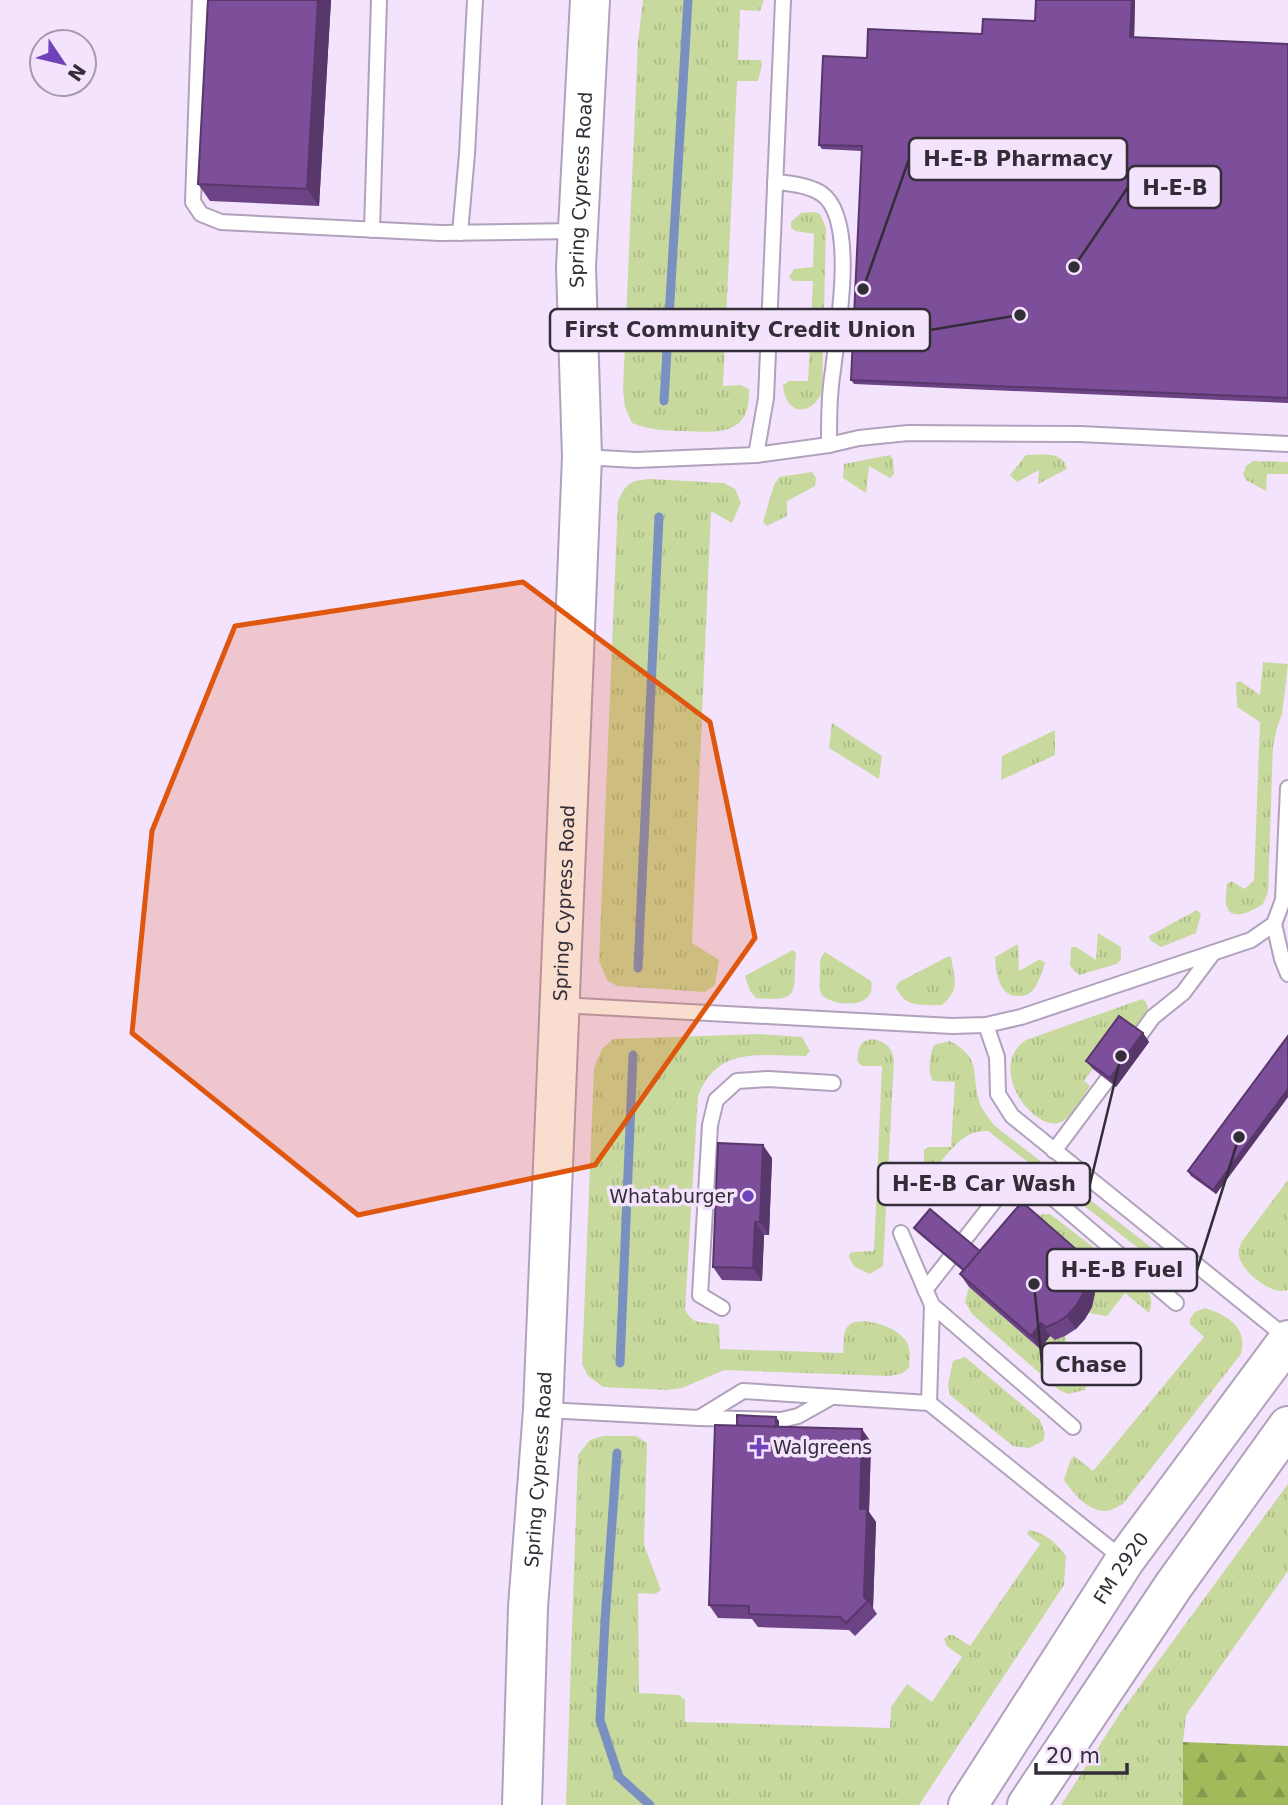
<svg xmlns="http://www.w3.org/2000/svg" width="1288" height="1805" font-family="'DejaVu Sans',sans-serif">
<style>
.grass{fill:url(#grass-tufts)}
.forest{fill:url(#forest-firs)}
.lines{fill:none;stroke-linecap:round;stroke-linejoin:round}
.stream{stroke:#7a90c0;stroke-width:9}
.lane-casing{stroke:#b1a2bb;stroke-width:18}
.secondary-casing{stroke:#b1a2bb;stroke-width:42}
.primary-casing{stroke:#b1a2bb;stroke-width:42}
.lane{stroke:#fff;stroke-width:14}
.secondary{stroke:#fff;stroke-width:38}
.primary{stroke:#fff;stroke-width:38}
.wall{fill:#6c4384}
.shaded-wall{fill:#58376b}
.building{fill:#7d4e99;stroke:#58376b;stroke-width:2}
.marked{fill:#df570e;fill-opacity:0.2;stroke:#df570e;stroke-width:5;stroke-linejoin:round}
.poi-dot{fill:#6f42ba;stroke:#f3e3fd;stroke-width:2.5}
.labels{text-anchor:middle;dominant-baseline:central;stroke-width:7;stroke-linejoin:round;paint-order:stroke}
.street-label{font-size:19px;fill:#332d37;stroke:#f3e3fd}
.poi-label{font-size:19px;fill:#332d37;stroke:#f3e3fd;text-anchor:end}
.leader{fill:none;stroke:#332d37;stroke-width:2.5}
.callout-dot{fill:#332d37;stroke:#f3e3fd;stroke-width:2.5}
.callout{fill:#f3e3fd;stroke:#332d37;stroke-width:2.5}
.callout-label{font-size:21px;text-anchor:middle;font-weight:bold;fill:#332d37}
</style>
<defs>
<pattern id="grass-tufts" width="24" height="20" patternUnits="userSpaceOnUse" patternTransform="scale(1.75)"><rect width="24" height="20" fill="#c8d99d"/><path d="M3 7l-1-3M5 7V3M7 7l1-3M15 17l-1-3M17 17v-4M19 17l1-3" fill="none" stroke="#acbb88"/></pattern>
<pattern id="forest-firs" width="22" height="20" patternUnits="userSpaceOnUse" patternTransform="scale(1.75)"><rect width="22" height="20" fill="#a3ba5b"/><path d="M5 1l3.5 6h-7zM16 11l3.5 6h-7z" fill="#85984c"/></pattern>
</defs>
<rect width="100%" height="100%" fill="#f3e3fd"/>
<!-- grass -->
<g class="grass">
<path d="M643 0H764L760 11 740 10 738 60H761L762 65 758 81H737L723 386 741 385 749 389C751 435 720 433 685 431 666 431 650 430 632 423L625 407 623 390 638 41Z"/>
<path d="M814 212 820 214 826 228 822 393C808 419 785 413 783 385L789 381H808L813 281H793L789 277 794 269 813 267 814 234 795 231 791 227V222L801 213Z"/>
<polygon points="890,455 893,459 894,474 890,478 869,466 866,493 843,478 844,464"/>
<path d="M1026 455C1042 455 1063 450 1067 469L1038 484 1039 470 1017 482 1010 475Z"/>
<polygon points="1253,461 1288,462 1288,474 1267,474 1266,491 1246,480 1243,475 1246,466"/>
<polygon points="812,472 816,478 815,486 787,501 787,516 767,526 763,522 774,485 779,477"/>
<path d="M650 479 724 483 735 489 741 503 732 523 711 511 692 943 719 960 715 985 705 992 617 986 607 980 599 961 618 501C627 482 630 481 650 479Z"/>
<path d="M1263 662 1288 664 1282 714 1277 728 1273 746 1268 892 1263 904C1255 909 1232 923 1227 907 1224 901 1227 890 1227 884L1231 881 1245 889 1254 880 1260 722 1237 707 1236 683 1240 681 1260 695Z"/>
<polygon points="832,723 882,756 879,779 829,748"/>
<polygon points="1055,730 1055,755 1001,780 1002,756"/>
<polygon points="1197,910 1201,914 1196,933 1161,947 1150,940 1149,936"/>
<polygon points="1098,933 1121,947 1121,959 1117,964 1079,975 1070,966 1071,947 1076,947 1096,960"/>
<path d="M1018 944 1019 971 1040 959 1045 963C1042 971 1039 982 1034 989 1030 994 1025 996 1019 996 999 997 996 973 995 957Z"/>
<path d="M793 950 796 953C792 989 804 1003 756 998L750 991 745 976Z"/>
<path d="M825 952 871 981C878 1011 831 1006 822 995 818 989 820 980 820 973 820 965 819 958 825 952Z"/>
<path d="M949 956 951 957C954 979 961 989 942 1005 923 1005 904 1008 896 987L899 982Z"/>
<path d="M1142 999 1146 1002 1148 1009 1133 1030 1125 1025 1084 1081 1090 1086C1083 1096 1074 1114 1063 1121 1037 1137 984 1068 1026 1040Z"/>
<path d="M760 1034 802 1037 810 1051 806 1056C761 1056 718 1045 698 1096L685 1310C695 1327 702 1320 719 1325L720 1349 843 1353C844 1347 843 1337 845 1331 852 1311 897 1326 906 1341 911 1349 910 1359 909 1368L901 1374 889 1376 724 1370 682 1388 666 1390 603 1387 588 1376 582 1364 594 1068 602 1049 613 1039Z"/>
<path d="M872 1039C886 1042 891 1046 894 1060L883 1266 870 1274 855 1267 849 1258 850 1253 853 1252 874 1251 882 1066H862L857 1061 859 1048 863 1042Z"/>
<path d="M950 1041C980 1058 972 1069 978 1097 980 1108 988 1117 995 1126L1179 1269 1180 1273 1178 1277 1174 1276 988 1131C961 1130 951 1152 934 1169H928L924 1162V1150L928 1147H951L955 1082 933 1081C927 1072 930 1054 934 1045Z"/>
<path d="M1288 1180V1290C1272 1296 1242 1272 1239 1256 1238 1250 1240 1245 1243 1240Z"/>
<path d="M1050 1214 1144 1286C1152 1295 1153 1302 1149 1313L1125 1293 1107 1316 1088 1313 1091 1290 1102 1277 1031 1215Z"/>
<polygon points="969,1287 1039,1348 1050,1336 1055,1340 1065,1336 1070,1359 1063,1368 1086,1387 1085,1390 1068,1394 1059,1390 972,1314 965,1302"/>
<path d="M1205 1308C1228 1315 1248 1328 1241 1354L1123 1504C1118 1506 1111 1511 1106 1511 1087 1511 1073 1493 1064 1480L1070 1461 1074 1456 1093 1471 1204 1337 1190 1324V1319L1195 1312Z"/>
<polygon points="965,1357 1040,1420 1045,1434 1043,1441 1029,1448 1013,1446 950,1395 948,1384 953,1361"/>
<path d="M603 1436H636L647 1443 644 1545 661 1590 655 1594 638 1593 639 1693 679 1695 685 1700V1722L890 1728 891 1707 907 1684 932 1702 962 1657 947 1646 944 1639 949 1635H953L970 1646 1040 1544 1027 1534 1029 1530C1046 1533 1056 1543 1066 1556L1064 1585 919 1805H566L578 1455 590 1440Z"/>
<polygon points="1288,1484 1288,1571 1186,1715 1183,1742 1183,1805 1061,1805 1121,1712"/>
</g>
<!-- forest -->
<polygon class="forest" points="1183,1742 1288,1746 1288,1805 1183,1805"/>
<g class="lines">
<!-- stream -->
<g class="stream">
<polyline points="664,401 688,0"/>
<polyline points="638,968 659,517"/>
<polyline points="620,1363 633,1055"/>
<polyline points="617,1453 605,1621 600,1720 619,1777 650,1805"/>
</g>
<defs>
<g id="lane">
<polyline points="200,0 193,202 201,214 221,222 440,233 576,231"/>
<path d="M775 182C790 183 809 185 822 194 858 220 837 332 833 370 829 395 829 419 829 445"/>
<polyline points="372,230 379,0"/>
<polyline points="460,233 467,154 475,0"/>
<polyline points="756,455 766,398 783,0"/>
<polyline points="583,457 636,460 756,455 829,445 859,438 908,433 1080,434 1288,444"/>
<polyline points="1274,924 1282,959 1288,974"/>
<polyline points="560,1005 952,1026 986,1025 1021,1017 1251,940 1274,924 1283,900 1288,788"/>
<polyline points="986,1025 997,1057 998,1094 1012,1116 1287,1338"/>
<polyline points="1140,1035 1153,1017 1183,993 1213,953"/>
<polyline points="1054,1151 1107,1080"/>
<polyline points="901,1233 932,1305 1073,1427"/>
<polyline points="925,1290 1014,1176 1047,1193 1176,1303"/>
<polyline points="722,1308 700,1295 710,1125 716,1100 737,1081 768,1079 833,1083"/>
<polyline points="929,1403 932,1305"/>
<polyline points="545,1410 699,1418 743,1391 929,1403 1123,1559"/>
<polyline points="699,1418 781,1420 798,1416 830,1398"/>
</g>
<g id="secondary">
<path id="s1" d="M522 1805 528 1607 543 1410 582 457 576 267 590 0"/>
</g>
<g id="primary">
<path id="s2" d="M968 1805 1125 1560 1288 1340"/>
<polyline points="1027,1805 1174,1585 1288,1426"/>
</g>
</defs>
<!-- lane casing -->
<use href="#lane" class="lane-casing"/>
<!-- secondary casing -->
<use href="#secondary" class="secondary-casing"/>
<!-- primary casing -->
<use href="#primary" class="primary-casing"/>
<!-- lane -->
<use href="#lane" class="lane"/>
<!-- secondary -->
<use href="#secondary" class="secondary"/>
<!-- primary -->
<use href="#primary" class="primary"/>
</g>
<!-- wall -->
<g class="wall">
<polygon points="208,0 331,0 319,206 210,201 198,184"/>
<polygon points="1036,0 1135,0 1134,37 1288,44 1288,403 854,384 851,380 862,151 822,149 819,145 867,58 982,34 1035,21"/>
<polygon points="1143,1033 1149,1042 1116,1087 1093,1069 1086,1061"/>
<polygon points="1288,1036 1288,1097 1216,1194 1191,1176 1188,1171"/>
<polygon points="772,1158 769,1235 764,1235 762,1281 722,1280 713,1267"/>
<polygon points="914,1228 980,1251 1102,1277 1092,1289 1095,1293 1092,1307 1085,1319 1076,1329 1065,1336 1055,1340 1050,1336 1040,1349 969,1287 960,1274 963,1271 917,1232"/>
<polygon points="779,1421 779,1427 871,1442 869,1512 876,1522 873,1608 877,1614 855,1636 849,1630 758,1627 752,1619 718,1618 709,1605 737,1426"/>
</g>
<!-- shaded-wall -->
<g class="shaded-wall">
<polygon points="318,0 331,0 319,206 307,189"/>
<polygon points="1132,0 1135,0 1134,42 1130,37"/>
<polygon points="1143,1033 1149,1042 1116,1087 1110,1078"/>
<polygon points="1288,1089 1288,1097 1216,1194 1213,1190"/>
<polygon points="763,1145 772,1158 769,1235 760,1222"/>
<polygon points="755,1222 764,1235 762,1281 753,1268"/>
<polygon points="1093,1264 1102,1277 1092,1289 1095,1293 1092,1307 1085,1319 1076,1329 1067,1316 1082,1277"/>
<polygon points="1041,1323 1050,1336 1040,1349 1031,1336"/>
<polygon points="776,1417 779,1421 778,1439 775,1435"/>
<polygon points="862,1429 871,1442 869,1512 876,1522 873,1608 864,1597 860,1509"/>
</g>
<!-- building -->
<g class="building">
<polygon points="208,0 318,0 307,189 198,184"/>
<polygon points="1036,0 1132,0 1130,37 1288,44 1288,398 851,380 862,146 819,145 823,56 867,58 868,29 982,34 983,19 1035,21"/>
<polygon points="1119,1016 1143,1033 1110,1078 1086,1061"/>
<polygon points="1288,1036 1288,1089 1213,1190 1188,1171"/>
<polygon points="718,1143 763,1145 760,1222 755,1222 753,1268 713,1267"/>
<polygon points="1022,1202 1093,1264 1082,1277 1086,1280 1083,1294 1076,1306 1067,1316 1056,1323 1046,1327 1041,1323 1031,1336 960,1274"/>
<polygon points="930,1209 980,1251 964,1270 914,1228"/>
<polygon points="737,1415 776,1417 776,1427 737,1426"/>
<polygon points="715,1425 862,1429 860,1509 867,1509 864,1597 868,1601 846,1623 840,1617 749,1614 749,1606 709,1605"/>
</g>
<!-- marked area -->
<path class="marked" d="M523 582 710 722 755 938 595 1165 358 1215 132 1033 152 831 235 626Z"/>
<!-- markers -->
<g class="poi-dot">
<circle cx="748" cy="1196" r="7"/>
<path d="M755.5 1436.5h7v7h7v7h-7v7h-7v-7h-7v-7h7z"/>
</g>
<g class="labels">
<!-- street labels -->
<g class="street-label">
<text stroke="none"><textPath href="#s1" startOffset="1617">Spring Cypress Road</textPath></text>
<text stroke="none"><textPath href="#s1" startOffset="903">Spring Cypress Road</textPath></text>
<text stroke="none"><textPath href="#s1" startOffset="336">Spring Cypress Road</textPath></text>
<text stroke="none"><textPath href="#s2" startOffset="282">FM 2920</textPath></text>
</g>
<!-- poi labels -->
<g class="poi-label">
<text x="734" y="1196">Whataburger</text>
<text x="773" y="1447" text-anchor="start">Walgreens</text>
</g>
</g>
<!-- callouts -->
<path class="leader" d="M863 289L909 159M1074 267L1128 187M1020 315L930 330M1121 1056L1090 1184M1239 1137L1197 1270M1034 1284L1042 1364"/>
<g class="callout-dot">
<circle cx="863" cy="289" r="7"/>
<circle cx="1074" cy="267" r="7"/>
<circle cx="1020" cy="315" r="7"/>
<circle cx="1121" cy="1056" r="7"/>
<circle cx="1239" cy="1137" r="7"/>
<circle cx="1034" cy="1284" r="7"/>
</g>
<g class="callout">
<rect x="909" y="138" width="218" height="42" rx="7"/>
<rect x="1128" y="166" width="93" height="42" rx="7"/>
<rect x="550" y="309" width="380" height="42" rx="7"/>
<rect x="878" y="1163" width="212" height="42" rx="7"/>
<rect x="1047" y="1249" width="150" height="42" rx="7"/>
<rect x="1042" y="1343" width="99" height="42" rx="7"/>
</g>
<g class="callout-label">
<text x="1018" y="166">H-E-B Pharmacy</text>
<text x="1175" y="195">H-E-B</text>
<text x="740" y="337">First Community Credit Union</text>
<text x="984" y="1191">H-E-B Car Wash</text>
<text x="1122" y="1277">H-E-B Fuel</text>
<text x="1091" y="1372">Chase</text>
</g>
<!-- north arrow -->
<g transform="translate(63 63) rotate(125)"><circle r="33" fill="#f3e3fd" stroke="#a69aae" stroke-width="2"/>
<path d="M0-5L12 26L0 18L-12 26Z" fill="#6f42ba"/>
<text y="-10" font-size="19" font-weight="bold" text-anchor="middle" fill="#332d37">N</text>
</g>
<!-- scale -->
<path d="M1036 1763v10h91v-10" fill="none" stroke="#332d37" stroke-width="3.5"/>
<text x="1046" y="1763" font-size="21" fill="#332d37" stroke="#f3e3fd" stroke-width="5" paint-order="stroke">20 m</text>
</svg>
